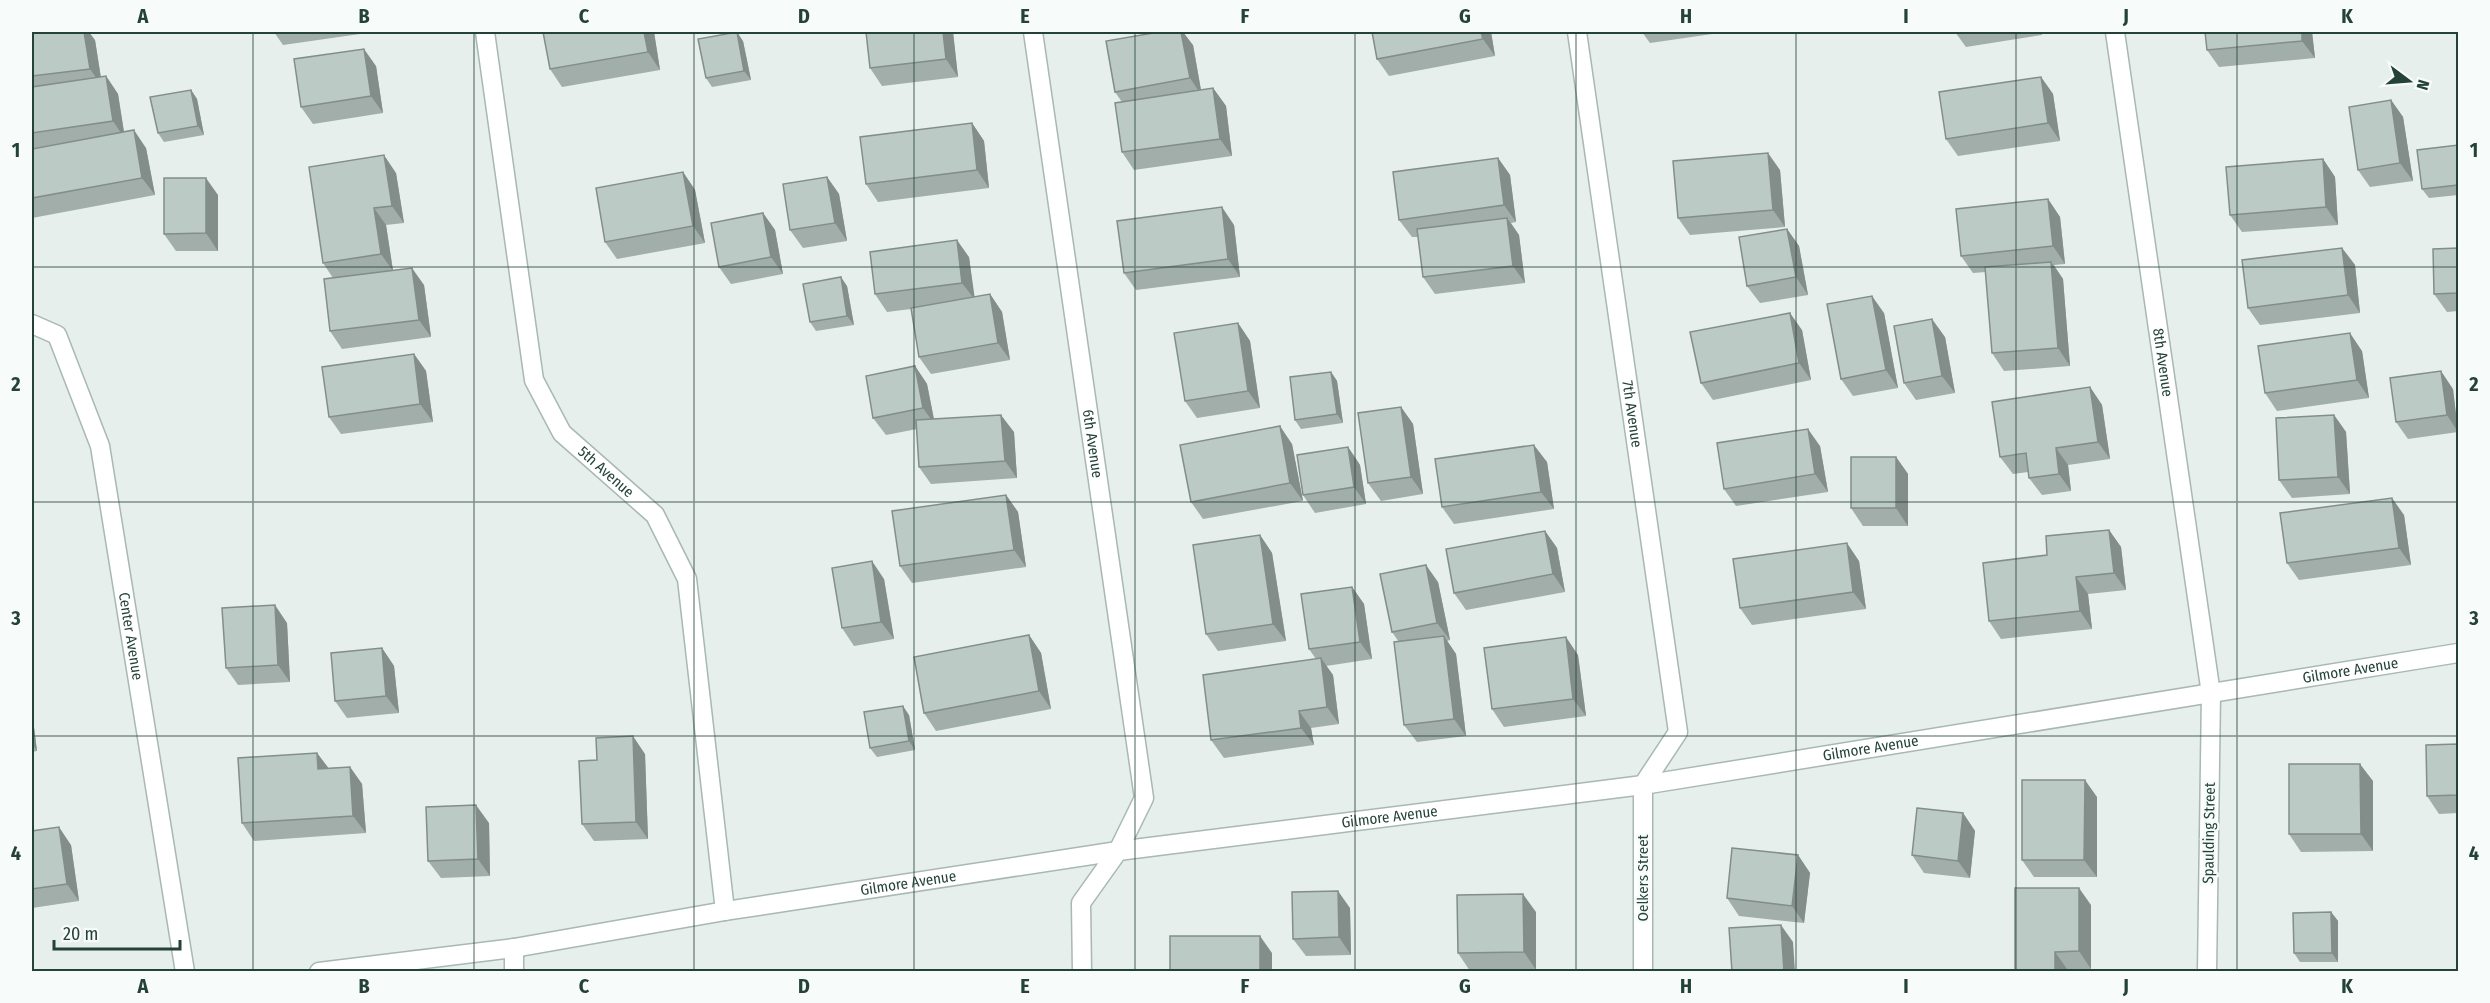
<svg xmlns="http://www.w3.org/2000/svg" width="2490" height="1003" font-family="'Fira Sans Condensed',sans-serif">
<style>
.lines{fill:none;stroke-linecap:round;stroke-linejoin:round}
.minor-casing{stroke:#a8b8b2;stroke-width:21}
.minor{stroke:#fff;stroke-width:18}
.wall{fill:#a1aea9}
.shaded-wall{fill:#838d89}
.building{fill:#bbcac4;stroke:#838d89;stroke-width:1.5}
.grid{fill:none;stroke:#24423a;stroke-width:1.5;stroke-opacity:0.55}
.labels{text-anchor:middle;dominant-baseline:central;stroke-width:5;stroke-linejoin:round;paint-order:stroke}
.street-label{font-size:15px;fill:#24423a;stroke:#f7fbf9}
.neatline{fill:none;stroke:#24423a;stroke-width:2}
.grid-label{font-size:20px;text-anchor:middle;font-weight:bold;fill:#24423a}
</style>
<rect width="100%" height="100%" fill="#e6efeb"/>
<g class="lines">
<defs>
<g id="minor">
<path id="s1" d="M485 32 534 380 562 433 655 515 687 579 725 911"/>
<path id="s2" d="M1033 32 1144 798 1118 851 1081 903 1082 972"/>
<path id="s3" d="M1577 32 1678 732 1643 785V972"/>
<path id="s4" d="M2115 32 2211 694 2207 972"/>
<path id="s5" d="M32 324 57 335 100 446 185 972"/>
<polyline points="514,948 514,972"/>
<path id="s6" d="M319 972 514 948 725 911 1118 851 1643 785 2458 653"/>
</g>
</defs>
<!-- minor casing -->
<use href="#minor" class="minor-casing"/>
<!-- minor -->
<use href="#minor" class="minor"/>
</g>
<!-- wall -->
<g class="wall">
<polygon points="32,32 95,40 101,77 106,76 118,94 124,132 146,148 155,195 32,218"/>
<polygon points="274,32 374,32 283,45"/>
<polygon points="543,32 654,32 660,70 562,87 550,69"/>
<polygon points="866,32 953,32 958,77 882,86 870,68"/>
<polygon points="1372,32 1491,32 1495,56 1389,76 1377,59"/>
<polygon points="1642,32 1726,32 1650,43"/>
<polygon points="1955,32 2042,32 2042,35 1966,47"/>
<polygon points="2205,32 2312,32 2315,58 2219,67 2207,50"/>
<polygon points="743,41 751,80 712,87 706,78"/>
<polygon points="1193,45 1201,90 1213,88 1226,106 1232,156 1134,170 1122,152 1122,102 1115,92"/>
<polygon points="376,66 383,113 313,124 301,107"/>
<polygon points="2041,77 2053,94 2060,141 1958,156 1946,139"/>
<polygon points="191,90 197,99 204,135 164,142 158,133"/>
<polygon points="2391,100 2403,117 2413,181 2370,187 2358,170"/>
<polygon points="972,123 984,141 989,188 878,202 866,184"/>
<polygon points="2458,145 2458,195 2429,198 2422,189"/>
<polygon points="1498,158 1510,175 1516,222 1511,223 1519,235 1525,283 1435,294 1423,277 1418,237 1412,237 1399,220"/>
<polygon points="2323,159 2335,177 2338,225 2242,232 2230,215"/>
<polygon points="1780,170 1785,227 1690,235 1678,218"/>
<polygon points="683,172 695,190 705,243 617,259 605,242"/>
<polygon points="396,173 404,223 386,225 393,270 424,285 431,337 342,349 330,331 333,278 323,263"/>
<polygon points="827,177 839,194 847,241 803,248 790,230"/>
<polygon points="218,195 218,251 176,251 164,234"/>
<polygon points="2048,199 2060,217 2065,264 2054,265 2063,279 2070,366 2004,371 1992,353 1986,272 1973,273 1961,256"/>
<polygon points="763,213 775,230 783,274 731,284 719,267"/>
<polygon points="1234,225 1240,277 1136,290 1124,273"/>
<polygon points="1787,229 1799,246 1808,295 1760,303 1747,286"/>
<polygon points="2342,248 2355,265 2360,313 2260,325 2248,308"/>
<polygon points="2458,248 2458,311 2447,312 2434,294"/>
<polygon points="969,257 974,297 990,294 1002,312 1010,360 931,374 919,357 911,309 887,312 875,294"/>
<polygon points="847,286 854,325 816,331 810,322"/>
<polygon points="1884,313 1898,388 1853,396 1841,379"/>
<polygon points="1238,323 1250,341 1260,408 1197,418 1185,401"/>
<polygon points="1802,330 1811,380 1713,400 1701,383"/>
<polygon points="1945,337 1955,393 1916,400 1904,383"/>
<polygon points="2362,351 2369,398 2277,411 2265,393"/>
<polygon points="414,354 426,371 433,422 341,434 329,417"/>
<polygon points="915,366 927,384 934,419 1014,432 1017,478 931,484 919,467 917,429 886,435 873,418"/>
<polygon points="1331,372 1337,381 1343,423 1301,429 1295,420"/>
<polygon points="2090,387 2102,405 2110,459 2068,465 2071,491 2042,495 2029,478 2028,472 2013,474 2000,457"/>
<polygon points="2453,389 2458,432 2408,439 2396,422"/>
<polygon points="1401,407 1413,424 1423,494 1381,501 1368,483"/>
<polygon points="2334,415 2346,432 2350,494 2292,498 2279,480"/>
<polygon points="1292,444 1303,501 1203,519 1191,502"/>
<polygon points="1820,446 1828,492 1736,506 1724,489"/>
<polygon points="1348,447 1360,465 1366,504 1315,513 1303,495"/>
<polygon points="1896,457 1908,474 1908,526 1863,526 1851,508"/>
<polygon points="1547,462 1554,509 1454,524 1442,507"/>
<polygon points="1006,495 1018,512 1026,567 912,583 900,566"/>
<polygon points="2404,515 2411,565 2299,580 2287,563"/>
<polygon points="2109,530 2121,547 2126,590 2088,594 2092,629 2001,639 1989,621 2047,555"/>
<polygon points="1545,531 1557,548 1565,592 1466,610 1454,593"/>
<polygon points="1260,535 1272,553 1286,641 1218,651 1206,634"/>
<polygon points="1859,561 1866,609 1752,625 1740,608"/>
<polygon points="884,579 894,639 854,646 842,628"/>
<polygon points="1438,582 1450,640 1447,641 1456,654 1466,736 1417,742 1404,725 1399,642 1392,632"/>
<polygon points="1352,587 1364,604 1372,659 1326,666 1333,675 1339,724 1311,728 1314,745 1224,758 1211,740 1316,659 1309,649"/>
<polygon points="287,623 290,682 238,685 226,668"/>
<polygon points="1029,635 1041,653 1051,709 936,731 924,713"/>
<polygon points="382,648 394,666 399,713 347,718 335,701"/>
<polygon points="1578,655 1586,716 1504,727 1492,709"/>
<polygon points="909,715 915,750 877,757 870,748"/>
<polygon points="32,723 34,727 37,751 32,752"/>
<polygon points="2458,744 2458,813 2439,814 2427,796"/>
<polygon points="317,753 328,768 350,767 362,784 366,833 254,841 242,823"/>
<polygon points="645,754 648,839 594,841 582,824 597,760"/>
<polygon points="2373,781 2373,851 2301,852 2289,834"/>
<polygon points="2097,797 2097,877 2034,877 2022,860"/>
<polygon points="1963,813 1975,831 1970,878 1924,873 1912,855"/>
<polygon points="489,823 490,876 441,878 428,861"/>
<polygon points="32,831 71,845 79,901 32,908"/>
<polygon points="1798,855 1810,873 1804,923 1739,916 1727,898"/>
<polygon points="2091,905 2091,969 2015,972"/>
<polygon points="1350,908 1351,955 1306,956 1293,939"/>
<polygon points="1536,912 1536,970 1470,971 1458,953"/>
<polygon points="2331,912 2338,921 2338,962 2300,962 2294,953"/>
</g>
<!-- shaded-wall -->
<g class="shaded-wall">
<polygon points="84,32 89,32 95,40 102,86 90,69"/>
<polygon points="644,32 654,32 660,70 648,52"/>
<polygon points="737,32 743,41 751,80 744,71"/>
<polygon points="943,32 953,32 958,77 946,59"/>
<polygon points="1181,32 1183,32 1193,45 1202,96 1190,78"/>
<polygon points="1481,32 1491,32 1495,56 1483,39"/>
<polygon points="2302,32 2312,32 2315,58 2302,41"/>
<polygon points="364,49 376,66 383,113 371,96"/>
<polygon points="106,76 118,94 125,139 113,121"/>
<polygon points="2041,77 2053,94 2060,141 2048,123"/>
<polygon points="1213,88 1226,106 1232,156 1220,139"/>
<polygon points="191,90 197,99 204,135 198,126"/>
<polygon points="2391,100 2403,117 2413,181 2400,163"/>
<polygon points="972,123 984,141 989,188 977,170"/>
<polygon points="134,130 146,148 155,195 142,178"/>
<polygon points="1768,153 1780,170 1785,227 1773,210"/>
<polygon points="384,155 396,173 404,223 392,206"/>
<polygon points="1498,158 1510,175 1516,222 1504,205"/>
<polygon points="2323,159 2335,177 2338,225 2326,207"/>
<polygon points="683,172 695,190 705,243 693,226"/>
<polygon points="827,177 839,194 847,241 835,223"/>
<polygon points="206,178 218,195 218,251 206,233"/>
<polygon points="2048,199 2060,217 2065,264 2053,246"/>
<polygon points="1222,207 1234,225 1240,277 1228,259"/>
<polygon points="374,208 386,225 393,271 381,254"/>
<polygon points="763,213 775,230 783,274 771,257"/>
<polygon points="1507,218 1519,235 1525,283 1513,266"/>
<polygon points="1787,229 1799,246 1808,295 1796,277"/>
<polygon points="957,240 969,257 975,300 962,283"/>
<polygon points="2342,248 2355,265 2360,313 2348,295"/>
<polygon points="2051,262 2063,279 2070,366 2058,348"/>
<polygon points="412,268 424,285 431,337 419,320"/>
<polygon points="841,277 847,286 854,325 847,316"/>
<polygon points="990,294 1002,312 1010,360 998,343"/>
<polygon points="1872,296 1884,313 1898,388 1886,370"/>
<polygon points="1790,313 1802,330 1811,380 1799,363"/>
<polygon points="1932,319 1945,337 1955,393 1942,376"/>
<polygon points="1238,323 1250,341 1260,408 1248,391"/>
<polygon points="2350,333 2362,351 2369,398 2357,380"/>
<polygon points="414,354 426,371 433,422 420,404"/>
<polygon points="915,366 927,384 935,425 923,408"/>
<polygon points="2441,371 2453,389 2458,432 2447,415"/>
<polygon points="1331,372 1337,381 1343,423 1337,414"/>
<polygon points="2090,387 2102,405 2110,459 2098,442"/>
<polygon points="1401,407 1413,424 1423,494 1411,477"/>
<polygon points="1001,415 1014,432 1017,478 1005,461"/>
<polygon points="2334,415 2346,432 2350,494 2338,477"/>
<polygon points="1280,426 1292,444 1303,501 1290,483"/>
<polygon points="1808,429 1820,446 1828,492 1815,474"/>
<polygon points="1534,445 1547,462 1554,509 1541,492"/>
<polygon points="1348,447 1360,465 1366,504 1354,487"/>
<polygon points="2056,448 2068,465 2071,491 2059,474"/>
<polygon points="1896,457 1908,474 1908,526 1896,508"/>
<polygon points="1006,495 1018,512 1026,567 1014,550"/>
<polygon points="2392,498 2404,515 2411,565 2399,548"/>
<polygon points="2109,530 2121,547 2126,590 2114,573"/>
<polygon points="1545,531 1557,548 1565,592 1553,574"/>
<polygon points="1260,535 1272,553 1286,641 1273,624"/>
<polygon points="1847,543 1859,561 1866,609 1853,592"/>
<polygon points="872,561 884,579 894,639 881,622"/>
<polygon points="1426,565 1438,582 1450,640 1437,623"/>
<polygon points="2076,577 2088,594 2092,629 2080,611"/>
<polygon points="1352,587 1364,604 1372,659 1360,642"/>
<polygon points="275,605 287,623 290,682 278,665"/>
<polygon points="1029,635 1041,653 1051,709 1039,691"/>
<polygon points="1444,636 1456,654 1466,736 1454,719"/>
<polygon points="1566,637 1578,655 1586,716 1573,699"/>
<polygon points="382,648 394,666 399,713 386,696"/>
<polygon points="1321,658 1333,675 1339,724 1327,707"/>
<polygon points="903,706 909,715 915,750 909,741"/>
<polygon points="1299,711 1311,728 1314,745 1301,728"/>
<polygon points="32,723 34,727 37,751 32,743"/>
<polygon points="633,736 645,754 648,839 636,822"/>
<polygon points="317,753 330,770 318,769"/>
<polygon points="2360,764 2373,781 2373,851 2361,834"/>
<polygon points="350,767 362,784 366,833 353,816"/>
<polygon points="2085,780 2097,797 2097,877 2084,860"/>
<polygon points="476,805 489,823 490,876 478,859"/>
<polygon points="1963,813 1975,831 1970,878 1958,861"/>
<polygon points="59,827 71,845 79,901 67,884"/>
<polygon points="1798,855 1810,873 1804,923 1792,906"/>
<polygon points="2079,888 2091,905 2091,969 2079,951"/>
<polygon points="1338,891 1350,908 1351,955 1339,937"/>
<polygon points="1523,894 1536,912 1536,970 1524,952"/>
<polygon points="2331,912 2338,921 2338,962 2332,953"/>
<polygon points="1781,925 1793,942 1795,972 1784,972"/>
<polygon points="1260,936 1272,953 1272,972 1260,972"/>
<polygon points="2055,952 2067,969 2067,972 2055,972"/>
</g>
<!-- building -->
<g class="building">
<polygon points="32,32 84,32 90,69 32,76"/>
<polygon points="543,32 644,32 648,52 550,69"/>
<polygon points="737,32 744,71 706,78 698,39"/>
<polygon points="866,32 943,32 946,59 870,68"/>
<polygon points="1159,32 1181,32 1190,78 1115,92 1106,41"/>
<polygon points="1372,32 1481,32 1483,39 1377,59"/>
<polygon points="2205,32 2302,32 2302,41 2207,50"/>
<polygon points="364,49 371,96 301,107 294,59"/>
<polygon points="106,76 113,121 32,133 32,87"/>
<polygon points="2041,77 2048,123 1946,139 1939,92"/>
<polygon points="1213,88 1220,139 1122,152 1115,103"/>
<polygon points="191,90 198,126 158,133 150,97"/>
<polygon points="2391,100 2400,163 2358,170 2349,107"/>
<polygon points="972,123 977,170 866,184 860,137"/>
<polygon points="134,130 142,178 32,198 32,149"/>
<polygon points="2458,145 2458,185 2422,189 2417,150"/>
<polygon points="1768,153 1773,210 1678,218 1673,161"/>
<polygon points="384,155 392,206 374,208 381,254 323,263 309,167"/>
<polygon points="1498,158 1504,205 1399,220 1393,172"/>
<polygon points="2323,159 2326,207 2230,215 2226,167"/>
<polygon points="683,172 693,226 605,242 596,188"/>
<polygon points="827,177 835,223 790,230 783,184"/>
<polygon points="164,178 206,178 206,233 164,234"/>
<polygon points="2048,199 2053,246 1961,256 1956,209"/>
<polygon points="1222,207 1228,259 1124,273 1117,221"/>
<polygon points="763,213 771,257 719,267 711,223"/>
<polygon points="1507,218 1513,266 1423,277 1417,229"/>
<polygon points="1787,229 1796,277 1747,286 1739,237"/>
<polygon points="957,240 962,283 875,294 870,252"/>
<polygon points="2342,248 2348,295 2248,308 2242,260"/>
<polygon points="2458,248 2458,293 2434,294 2433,249"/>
<polygon points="2051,262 2058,348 1992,353 1985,267"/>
<polygon points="412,268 419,320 330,331 324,279"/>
<polygon points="841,277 847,316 810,322 803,284"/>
<polygon points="990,294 998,343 919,357 911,308"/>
<polygon points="1872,296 1886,370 1841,379 1827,304"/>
<polygon points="1790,313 1799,363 1701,383 1690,332"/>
<polygon points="1932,319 1942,376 1904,383 1894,326"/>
<polygon points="1238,323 1248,391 1185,401 1174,333"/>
<polygon points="2350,333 2357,380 2265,393 2258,346"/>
<polygon points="414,354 420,404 329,417 322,367"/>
<polygon points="915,366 923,408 873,418 866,376"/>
<polygon points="2441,371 2447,415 2396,422 2390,378"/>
<polygon points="1331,372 1337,414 1295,420 1290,377"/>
<polygon points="2090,387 2098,442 2056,448 2059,474 2029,478 2026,453 2000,457 1992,402"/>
<polygon points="1401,407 1411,477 1368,483 1358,413"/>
<polygon points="1001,415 1005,461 919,467 916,420"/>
<polygon points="2334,415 2338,477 2279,480 2276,418"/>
<polygon points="1280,426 1290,483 1191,502 1180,445"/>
<polygon points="1808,429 1815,474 1724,489 1717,443"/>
<polygon points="1534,445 1541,492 1442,507 1435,459"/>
<polygon points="1348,447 1354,487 1303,495 1297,455"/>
<rect x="1851" y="457" width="45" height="51"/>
<polygon points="1006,495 1014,550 900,566 892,511"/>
<polygon points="2392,498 2399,548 2287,563 2280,513"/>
<polygon points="2109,530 2114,573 2076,577 2080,611 1989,621 1983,563 2047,555 2046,536"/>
<polygon points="1545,531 1553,574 1454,593 1446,549"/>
<polygon points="1260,535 1273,624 1206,634 1193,545"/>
<polygon points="1847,543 1853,592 1740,608 1733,559"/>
<polygon points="872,561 881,622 842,628 832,568"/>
<polygon points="1426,565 1437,623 1392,632 1380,574"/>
<polygon points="1352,587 1360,642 1309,649 1301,594"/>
<polygon points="275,605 278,665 226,668 222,608"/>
<polygon points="1029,635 1039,691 924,713 914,657"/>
<polygon points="1444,636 1454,719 1404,725 1394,642"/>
<polygon points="1566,637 1573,699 1492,709 1484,648"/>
<polygon points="382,648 386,696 335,701 331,653"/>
<polygon points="1321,658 1327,707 1299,711 1301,728 1211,740 1203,675"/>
<polygon points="903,706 909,741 870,748 864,712"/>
<polygon points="633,736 636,822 582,824 579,761 597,760 596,738"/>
<polygon points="2458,744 2458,795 2427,796 2426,745"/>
<polygon points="317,753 318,769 350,767 353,816 242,823 238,758"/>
<polygon points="2289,764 2360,764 2361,834 2289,834"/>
<polygon points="2022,780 2085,780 2084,860 2022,860"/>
<polygon points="476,805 478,859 428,861 426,807"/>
<polygon points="1917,808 1963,813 1958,861 1912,855"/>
<polygon points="59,827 67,884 32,889 32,831"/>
<polygon points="1732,848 1798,855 1792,906 1727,898"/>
<polygon points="2015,888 2079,888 2079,951 2055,952 2055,972 2015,971"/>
<polygon points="1338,891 1339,937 1293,939 1292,892"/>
<polygon points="1523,894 1524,952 1458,953 1457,895"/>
<polygon points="2331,912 2332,953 2294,953 2293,913"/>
<polygon points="1781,925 1784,972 1732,972 1729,928"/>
<rect x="1170" y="936" width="90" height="36"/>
</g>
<!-- grid -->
<path class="grid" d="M253 32V972M474 32V972M694 32V972M914 32V972M1135 32V972M1355 32V972M1576 32V972M1796 32V972M2016 32V972M2237 32V972M32 267H2458M32 502H2458M32 736H2458"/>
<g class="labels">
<!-- street labels -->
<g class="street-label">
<text stroke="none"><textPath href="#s4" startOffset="334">8th Avenue</textPath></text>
<text stroke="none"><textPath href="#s3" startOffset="386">7th Avenue</textPath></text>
<text stroke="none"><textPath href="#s2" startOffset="416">6th Avenue</textPath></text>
<text stroke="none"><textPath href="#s1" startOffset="470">5th Avenue</textPath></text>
<text stroke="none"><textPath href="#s5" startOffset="339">Center Avenue</textPath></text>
<text stroke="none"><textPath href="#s6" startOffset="2054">Gilmore Avenue</textPath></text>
<text stroke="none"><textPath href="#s6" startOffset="1568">Gilmore Avenue</textPath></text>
<text stroke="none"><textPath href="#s6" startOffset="1082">Gilmore Avenue</textPath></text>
<text transform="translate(2209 833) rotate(-89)">Spaulding Street</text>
<text transform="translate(1643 878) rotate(-90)">Oelkers Street</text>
<text stroke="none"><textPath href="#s6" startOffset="596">Gilmore Avenue</textPath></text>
</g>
</g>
<!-- border -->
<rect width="2490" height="1003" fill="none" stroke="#f7fbf9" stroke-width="66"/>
<!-- north arrow -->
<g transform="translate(2409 81) rotate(106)" stroke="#f7fbf9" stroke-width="4.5" paint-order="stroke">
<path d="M0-4.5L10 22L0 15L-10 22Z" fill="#24423a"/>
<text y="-9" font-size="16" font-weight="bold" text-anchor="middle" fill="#24423a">N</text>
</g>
<!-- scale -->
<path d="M54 940v9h126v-9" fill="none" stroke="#24423a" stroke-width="3"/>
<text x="63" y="940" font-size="18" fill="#24423a" stroke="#f7fbf9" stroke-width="4.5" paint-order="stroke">20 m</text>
<rect x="33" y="33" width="2424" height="937" class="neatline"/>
<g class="grid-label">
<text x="143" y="23">A</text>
<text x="364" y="23">B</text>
<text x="584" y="23">C</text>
<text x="804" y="23">D</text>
<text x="1025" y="23">E</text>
<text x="1245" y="23">F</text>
<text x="1465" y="23">G</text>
<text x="1686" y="23">H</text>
<text x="1906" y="23">I</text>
<text x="2126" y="23">J</text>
<text x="2347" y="23">K</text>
<text x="16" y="157">1</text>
<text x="2474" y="157">1</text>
<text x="16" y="391">2</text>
<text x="2474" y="391">2</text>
<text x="16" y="625">3</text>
<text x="2474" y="625">3</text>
<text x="16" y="860">4</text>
<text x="2474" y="860">4</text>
<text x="143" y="993">A</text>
<text x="364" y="993">B</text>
<text x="584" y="993">C</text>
<text x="804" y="993">D</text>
<text x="1025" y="993">E</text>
<text x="1245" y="993">F</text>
<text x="1465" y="993">G</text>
<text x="1686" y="993">H</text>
<text x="1906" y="993">I</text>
<text x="2126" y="993">J</text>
<text x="2347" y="993">K</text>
</g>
</svg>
